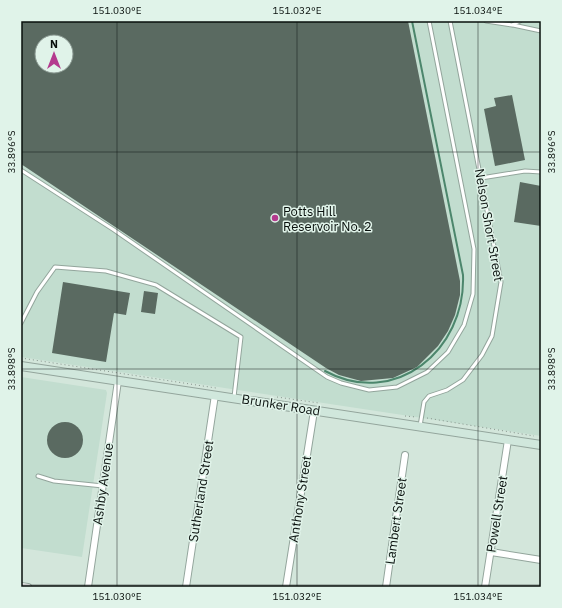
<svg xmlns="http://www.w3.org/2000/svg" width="562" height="608" font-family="'IBM Plex Sans',sans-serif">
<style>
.built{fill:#c2ddcf;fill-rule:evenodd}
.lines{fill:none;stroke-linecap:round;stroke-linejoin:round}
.stream{stroke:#4c866c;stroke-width:2}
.building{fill:#5a6a61;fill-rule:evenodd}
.lane-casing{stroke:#93a59c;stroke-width:5}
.street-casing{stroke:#93a59c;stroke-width:8}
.secondary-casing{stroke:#93a59c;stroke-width:10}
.path{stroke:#85938b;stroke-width:1;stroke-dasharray:1 3;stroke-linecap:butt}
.lane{stroke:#fff;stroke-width:3}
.street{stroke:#fff;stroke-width:6}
.secondary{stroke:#d0e7dc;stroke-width:8}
.ticks{fill:none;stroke:#09100d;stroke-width:1;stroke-opacity:0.45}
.poi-dot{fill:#b43a8e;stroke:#e0f3e9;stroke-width:1.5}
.labels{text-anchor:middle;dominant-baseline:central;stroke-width:3;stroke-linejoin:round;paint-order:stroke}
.poi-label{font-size:13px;fill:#09100d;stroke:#e0f3e9;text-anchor:start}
.street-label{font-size:13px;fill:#09100d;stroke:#e0f3e9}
.neatline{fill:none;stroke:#09100d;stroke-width:1.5}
.ticks-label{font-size:10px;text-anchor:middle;fill:#09100d}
</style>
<rect width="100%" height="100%" fill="#d3e6db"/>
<!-- built -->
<g class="built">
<path d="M21 21H541V436L21 357ZM42 42H66V66H42Z"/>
<polygon points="21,377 106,390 107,393 82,557 21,548"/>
</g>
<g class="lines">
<!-- stream -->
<path class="stream" d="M325 371C395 409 466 350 463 275L412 21"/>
</g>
<!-- building -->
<g class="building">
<path d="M21 21H408L460 281V295L455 315 448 331 438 346 417 367 393 378 361 381 339 375 326 368 21 164ZM42 42H66V66H42Z"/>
<polygon points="512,95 525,160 495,166 484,109 496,106 494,98"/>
<polygon points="520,182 541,186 541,226 514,222"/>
<polygon points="63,282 130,293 126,315 114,313 106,362 52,353"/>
<polygon points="144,291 158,293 155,314 141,312"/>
<circle cx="65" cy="440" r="18"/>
</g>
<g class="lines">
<defs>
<g id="lane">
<polyline points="486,21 512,25 520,21"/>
<polyline points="513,25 541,31"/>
<polyline points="21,170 114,230 327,377 341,383 369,390 397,387 427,372 448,352 464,325 473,294 474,249 429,21"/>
<polyline points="481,178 525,171 541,172"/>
<polyline points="21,323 37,292 55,267 106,271 156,285 241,337 234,397"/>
<polyline points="420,426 424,402 429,396 447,390 463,380 482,355 492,336 501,282 450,21"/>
<polyline points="38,476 54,481 103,486"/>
</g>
<g id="street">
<polyline points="491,552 541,560"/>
<polyline points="21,586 28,587"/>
<polyline points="88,587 118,381"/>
<polyline points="186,587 215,395"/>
<polyline points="286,587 314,411"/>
<polyline points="386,587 405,455"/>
<polyline points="485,587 508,440"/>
</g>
<polyline id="secondary" points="21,366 541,445"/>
</defs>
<!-- lane casing -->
<use href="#lane" class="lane-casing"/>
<!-- street casing -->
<use href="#street" class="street-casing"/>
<!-- secondary casing -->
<use href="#secondary" class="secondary-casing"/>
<!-- path -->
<g class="path">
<polyline points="21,358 216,388"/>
<polyline points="277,397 319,403"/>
<polyline points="405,416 416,417"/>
<polyline points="427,418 534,436"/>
</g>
<!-- lane -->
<use href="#lane" class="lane"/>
<!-- street -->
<use href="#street" class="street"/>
<!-- secondary -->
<use href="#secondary" class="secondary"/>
</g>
<!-- ticks -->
<path class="ticks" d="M117 21V587M297 21V587M478 21V587M21 152H541M21 369H541M21 585H541"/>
<!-- markers -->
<circle class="poi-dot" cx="275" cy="218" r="4"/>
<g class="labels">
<!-- poi labels -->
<g class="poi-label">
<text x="283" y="211">Potts Hill<tspan x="283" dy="15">Reservoir No. 2</tspan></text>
</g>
<!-- street labels -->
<g class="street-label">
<text transform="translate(489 225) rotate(80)">Nelson Short Street</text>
<text transform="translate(281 405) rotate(9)">Brunker Road</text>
<text transform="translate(103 484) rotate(-82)">Ashby Avenue</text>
<text transform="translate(201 491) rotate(-81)">Sutherland Street</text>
<text transform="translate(300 499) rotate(-81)">Anthony Street</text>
<text transform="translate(497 514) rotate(-81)">Powell Street</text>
<text transform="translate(396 521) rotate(-82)">Lambert Street</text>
</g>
</g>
<!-- border -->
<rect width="562" height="608" fill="none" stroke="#e0f3e9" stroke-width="44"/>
<!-- north arrow -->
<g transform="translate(54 54)"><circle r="19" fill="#e0f3e9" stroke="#8a9891"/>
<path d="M0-3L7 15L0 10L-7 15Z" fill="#b43a8e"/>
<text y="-6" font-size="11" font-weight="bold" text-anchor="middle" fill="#09100d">N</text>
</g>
<rect x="22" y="22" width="518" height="564" class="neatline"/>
<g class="ticks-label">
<text x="117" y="14">151.030°E</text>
<text x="297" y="14">151.032°E</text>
<text x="478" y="14">151.034°E</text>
<text transform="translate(11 152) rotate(-90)" y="4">33.896°S</text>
<text transform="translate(551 152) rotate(-90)" y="4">33.896°S</text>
<text transform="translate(11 369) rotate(-90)" y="4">33.898°S</text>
<text transform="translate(551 369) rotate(-90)" y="4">33.898°S</text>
<text x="117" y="600">151.030°E</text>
<text x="297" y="600">151.032°E</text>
<text x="478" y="600">151.034°E</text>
</g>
</svg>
